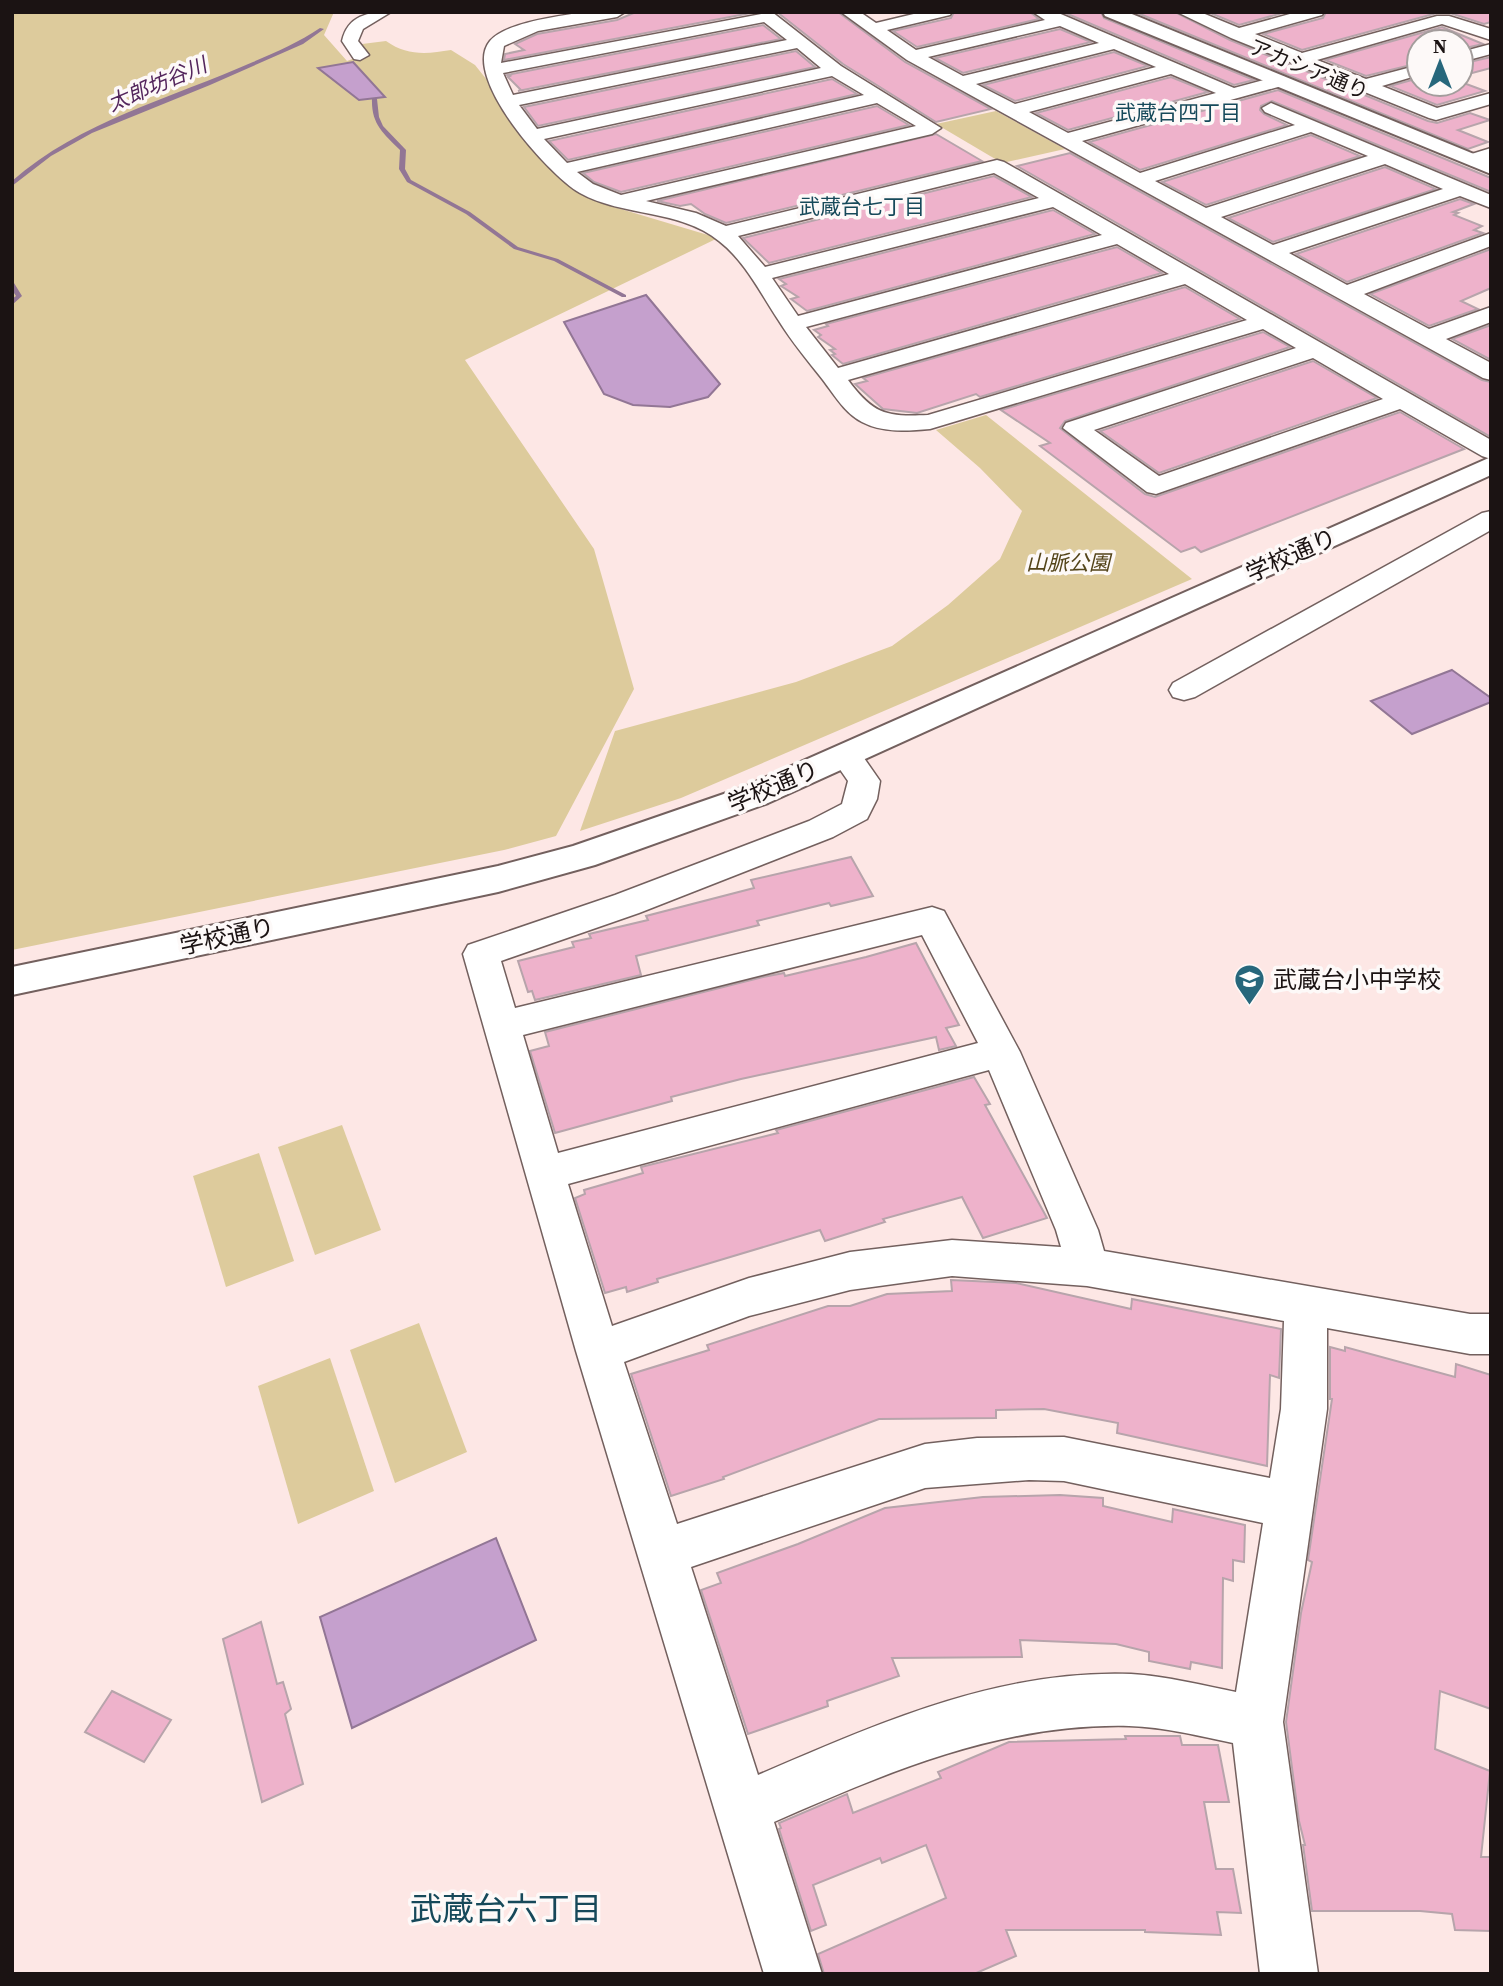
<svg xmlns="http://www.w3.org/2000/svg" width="1503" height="1986" font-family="'Source Serif 4','Noto Sans JP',serif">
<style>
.green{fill:#ddcb9c}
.water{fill:#c5a0cd;stroke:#927695;stroke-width:2}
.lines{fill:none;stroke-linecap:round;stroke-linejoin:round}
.stream{fill:#927695;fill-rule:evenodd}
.building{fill:#eeb2cb;stroke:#b7a4ab;stroke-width:2}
.minor-casing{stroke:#73605e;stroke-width:3}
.tertiary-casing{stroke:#73605e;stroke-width:4}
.minor{fill:#fff;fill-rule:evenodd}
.tertiary{fill:#fff;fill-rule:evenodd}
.labels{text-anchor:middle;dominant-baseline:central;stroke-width:7;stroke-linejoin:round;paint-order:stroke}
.far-street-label{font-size:21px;fill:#1b1313;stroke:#fdf9f8}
.far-water-label{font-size:21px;font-style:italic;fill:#54265d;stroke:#fdf9f8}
.far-neighbourhood-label{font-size:21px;fill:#16495a;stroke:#fdf9f8}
.far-park-label{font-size:21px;font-style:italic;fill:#534419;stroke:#fdf9f8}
.street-label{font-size:24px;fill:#1b1313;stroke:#fdf9f8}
.poi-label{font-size:24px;fill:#1b1313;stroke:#fdf9f8;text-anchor:start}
.near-neighbourhood-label{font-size:32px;fill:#16495a;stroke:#fdf9f8}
</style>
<rect width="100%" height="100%" fill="#fde7e5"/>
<!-- green -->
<g class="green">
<path d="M12 12H334L324 35 347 61 368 53 362 44 386 41C407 56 427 54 451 50L475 65 495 90 521 137 578 191 604 204 718 238 465 360 594 549 634 689 556 836 504 850 12 950Z"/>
<polygon points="996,111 1065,149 1002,163 936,124"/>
<polygon points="986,415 1192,579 681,798 580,831 615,731 796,682 892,646 948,605 1000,559 1022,511 980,468 936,430"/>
<polygon points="342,1125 381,1230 315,1255 278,1147"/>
<polygon points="259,1153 294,1261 226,1287 193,1176"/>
<polygon points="419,1323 467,1452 395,1483 350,1350"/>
<polygon points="330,1358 374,1491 298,1524 258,1386"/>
</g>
<!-- water -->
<g class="water">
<polygon points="353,62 385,97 359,100 318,68"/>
<polygon points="646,295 720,384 708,397 670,407 633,405 604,394 564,322"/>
<polygon points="1452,670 1491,698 1491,702 1412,734 1371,701"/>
<polygon points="496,1538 536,1640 352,1728 320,1617"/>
</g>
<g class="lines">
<!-- stream -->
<g class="stream">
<path d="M320 28 324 29 303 44 210 85 92 133 51 156 12 186V181C80 121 172 98 253 62 277 52 299 42 320 28Z"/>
<path d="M372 98 377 99 379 117 383 126 406 150 405 169 411 180 470 212 518 247 558 259 626 295V297H622L554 261 514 249 466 214 407 182 399 169 400 150C383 133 371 124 372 98Z"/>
<polygon points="12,282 14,283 22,296 12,305 12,299 16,296 12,290"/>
</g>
</g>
<!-- building -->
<g class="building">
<polygon points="636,12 756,12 504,60 505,54 524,50 515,44 537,34 617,20"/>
<polygon points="777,12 838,12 905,62 991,109 936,122 843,64"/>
<polygon points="954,12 1030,12 1039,19 917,47 893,31 951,18"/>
<polygon points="1063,12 1101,12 1104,18 1254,80 1234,85"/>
<polygon points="1135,12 1175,12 1230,40 1428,121 1437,123 1470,113 1490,120 1458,130 1488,142 1468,149"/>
<polygon points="1208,12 1286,12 1239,25"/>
<polygon points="1326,12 1491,12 1491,22 1484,24 1450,13 1437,13 1302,50 1263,34 1323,18"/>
<polygon points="763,25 781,39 518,91 521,90 508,77 510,76 507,75"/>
<polygon points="1442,27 1483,44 1461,49 1461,42 1419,42 1419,63 1366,76 1325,60"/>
<polygon points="1060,29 1091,42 963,73 935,58"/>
<polygon points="796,51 815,67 538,126 524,107"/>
<polygon points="1114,52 1148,66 1015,101 983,85"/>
<polygon points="1491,57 1491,68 1461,76 1461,64"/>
<polygon points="1171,77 1208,92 1068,130 1036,113"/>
<polygon points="1419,78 1419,84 1461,82 1485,91 1437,105 1390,86"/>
<polygon points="832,79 857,94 568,160 549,141"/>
<polygon points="1278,90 1491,178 1491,192 1272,101 1261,106 1260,110 1264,114 1287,125 1140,170 1089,142"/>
<polygon points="877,106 909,125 621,192 594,182 583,173"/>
<polygon points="936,134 982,161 726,223 705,214 691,204 680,206 657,201"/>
<polygon points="1311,135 1360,156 1206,205 1162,182"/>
<polygon points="1070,153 1482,380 1491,382 1491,437 1017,166"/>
<polygon points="1385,167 1436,189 1273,242 1228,218"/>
<polygon points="994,176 1032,197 769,263 743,238"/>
<polygon points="1460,199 1474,204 1453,212 1458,213 1454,215 1482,226 1474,230 1483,233 1347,282 1296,254"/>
<polygon points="1053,210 1095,234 807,311 791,299 798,297 781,286 786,284 779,279"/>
<polygon points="1117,247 1162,273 843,364 832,355 835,354 830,350 835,349 818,337 821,335 814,330 828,326 826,324"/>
<polygon points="1491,249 1491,288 1461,301 1478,309 1429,326 1370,294"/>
<polygon points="1185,287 1240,319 980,397 976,394 917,413 883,409 855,384 867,381 863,378"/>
<polygon points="1491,325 1491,360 1452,339"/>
<polygon points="1263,332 1290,347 1065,421 1060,428 1145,494 1155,497 1400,412 1464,449 1201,552 1195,547 1181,552 1040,446 1050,443 1001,410"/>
<polygon points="1313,361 1377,398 1159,473 1100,431"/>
<polygon points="851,857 873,896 831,906 829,903 757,921 759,925 636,956 641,975 535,1000 532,991 528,992 518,961 574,947 572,942 591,938 589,934 648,920 646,916 754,888 751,880"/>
<polygon points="916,943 959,1025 946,1028 956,1046 939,1050 936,1037 741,1079 671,1097 672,1101 555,1133 530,1051 549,1046 545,1032 763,977 784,973 785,976 866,957"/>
<polygon points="974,1077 990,1104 985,1105 1047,1218 983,1238 962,1197 883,1219 885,1222 825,1241 820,1230 657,1279 658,1282 627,1292 626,1287 605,1293 575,1198 585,1194 584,1190 643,1173 641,1167 778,1133 776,1130"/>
<polygon points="951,1280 1016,1283 1131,1309 1132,1299 1281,1329 1279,1378 1270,1375 1267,1466 1117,1433 1118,1423 1044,1409 996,1410 996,1418 879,1419 723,1477 724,1479 671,1496 631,1374 709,1350 707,1345 828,1306 850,1306 887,1294 952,1291"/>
<polygon points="1330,1347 1345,1351 1345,1347 1455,1377 1456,1364 1491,1375 1491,1709 1440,1691 1435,1749 1490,1771 1481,1857 1491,1857 1491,1931 1455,1930 1452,1914 1420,1911 1312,1911 1303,1845 1305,1845 1299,1821 1286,1722 1301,1613 1312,1562 1308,1560 1332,1399 1330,1399"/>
<polygon points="1060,1495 1103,1498 1103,1506 1172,1522 1173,1509 1245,1525 1244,1562 1233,1560 1233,1581 1223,1578 1222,1668 1191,1662 1190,1669 1149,1661 1149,1652 1116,1644 1020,1640 1022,1657 892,1658 899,1676 827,1701 828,1706 748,1734 701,1590 721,1583 717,1573 798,1544 885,1508 983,1497"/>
<polygon points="261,1622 277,1684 283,1682 291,1709 285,1714 303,1784 262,1802 223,1639"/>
<polygon points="112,1691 171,1720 144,1762 85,1732"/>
<polygon points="1125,1736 1180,1736 1182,1745 1218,1745 1229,1802 1204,1802 1216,1869 1233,1869 1241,1913 1217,1912 1221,1935 1145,1932 1145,1930 1006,1930 1016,1956 974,1974 824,1974 818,1954 946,1898 926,1845 882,1863 880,1858 813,1885 826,1925 811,1931 779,1829 781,1828 779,1823 847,1794 853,1813 941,1778 938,1772 1009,1742 1126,1739"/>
</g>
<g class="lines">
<defs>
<g id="minor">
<path d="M391 12 363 29 358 41 369 55 360 60 354 59 342 41C348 15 368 12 391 12Z"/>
<path d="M585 12H625L617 17 538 31 504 46 501 63 772 12 841 66 941 128 932 134 646 201 696 213 726 226 997 160 1004 162 1491 440V459L1482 456 1400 409 1156 494 1147 492 1063 428 1066 423 1296 348 1263 329 930 429C907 431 883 433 862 422 845 413 835 396 823 380 808 361 792 342 779 321 761 294 745 261 719 241 680 209 623 217 580 193 550 176 460 77 490 41 506 22 561 16 585 12ZM764 22 787 40 513 95 503 73ZM797 48 821 68 537 129 519 105ZM832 76 864 95 567 163 544 139ZM877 103 916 126 621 195 593 184 577 172ZM994 173 1039 198 765 267 738 236ZM1053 207 1102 235 798 316 772 278ZM1117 244 1169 274 838 368 806 327ZM1185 284 1247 320 928 415C886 417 873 414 848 380ZM1313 358 1383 399 1159 476 1094 430Z"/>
<path d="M841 12H860L876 23 922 12H952L950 15 887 30 916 50 1045 20 1033 12H1056L1234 88 1279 76 1285 77 1288 81 1285 85 1082 141 1140 173 1295 125 1265 112 1262 108 1271 103 1491 195V208L1460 196 1289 253 1347 285 1491 233V246L1364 294 1429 329 1491 307V322L1446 339 1491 363V380L1483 378 907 60ZM1060 26 1099 43 963 76 928 57ZM1114 49 1156 67 1015 104 976 84ZM1171 74 1216 93 1068 133 1029 112ZM1311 132 1368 156 1206 208 1155 181ZM1385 164 1443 189 1273 245 1221 217Z"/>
<polygon points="1177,12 1200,12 1239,28 1297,12 1324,12 1322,15 1255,34 1302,53 1437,16 1449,16 1491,29 1491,40 1442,24 1317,60 1366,79 1419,65 1419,75 1382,86 1437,108 1491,93 1491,104 1436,120 1429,118 1231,38"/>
<polygon points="1491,44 1491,54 1461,62 1461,52"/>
<polygon points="1491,148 1491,160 1472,166 1462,160 1465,156"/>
<polygon points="1491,511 1491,530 1195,697 1184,700 1173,697 1169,690 1173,683 1482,513"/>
<path d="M846 745 857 748 880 781 877 799 867 819 833 837 639 913 501 961 515 1008 932 907 944 911 1020 1052 1098 1230 1104 1251 1470 1314H1491V1354H1470L1327 1328V1409L1283 1722 1318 1974H1260L1233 1743C1199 1736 1164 1727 1129 1726 1001 1723 888 1772 774 1822L822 1974H764L576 1351 463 954 468 945 615 895 809 821 842 804 848 781 830 755 835 748ZM922 935 978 1043 558 1153 523 1035ZM989 1070 1056 1230 1061 1247 952 1240 850 1252 749 1278 612 1326 568 1184ZM952 1276 1087 1286 1284 1321 1281 1409 1270 1478 1064 1437 977 1438 925 1444 677 1524 624 1362 749 1316 850 1290ZM1029 1480 1064 1481 1263 1523 1236 1692C1201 1685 1166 1676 1131 1674 999 1669 877 1724 758 1775L691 1567 925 1488Z"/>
</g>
<g id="tertiary">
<polygon points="1103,12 1127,12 1491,161 1491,174 1105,16"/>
<polygon points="1491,457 1491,475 768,803 595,865 498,892 12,995 12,967 498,866 573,846 744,787"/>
</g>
</defs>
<!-- minor casing -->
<use href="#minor" class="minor-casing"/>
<!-- tertiary casing -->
<use href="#tertiary" class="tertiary-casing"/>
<!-- minor -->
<use href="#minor" class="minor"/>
<!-- tertiary -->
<use href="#tertiary" class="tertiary"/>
</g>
<!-- icons -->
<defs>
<symbol id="school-pin" viewBox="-11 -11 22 30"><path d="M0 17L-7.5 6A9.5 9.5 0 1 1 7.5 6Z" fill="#27677c" stroke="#fdf9f8"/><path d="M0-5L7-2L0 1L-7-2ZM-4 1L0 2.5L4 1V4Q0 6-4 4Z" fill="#fff"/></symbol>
</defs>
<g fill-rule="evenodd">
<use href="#school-pin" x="1232" y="962" width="35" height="47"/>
</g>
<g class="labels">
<!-- far-street labels -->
<g class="far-street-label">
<text transform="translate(1309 69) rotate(22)">アカシア通り</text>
</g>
<!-- far-water labels -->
<g class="far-water-label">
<text transform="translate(157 84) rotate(-23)">太郎坊谷川</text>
</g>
<!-- far-neighbourhood labels -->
<g class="far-neighbourhood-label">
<text x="1178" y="112">武蔵台四丁目</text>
<text x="862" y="206">武蔵台七丁目</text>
</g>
<!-- far-park labels -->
<g class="far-park-label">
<text x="1068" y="562">山脈公園</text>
</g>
<!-- street labels -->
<g class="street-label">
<text transform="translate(1291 555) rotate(-24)">学校通り</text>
<text transform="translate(773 786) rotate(-23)">学校通り</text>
<text transform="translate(227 936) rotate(-12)">学校通り</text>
</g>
<!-- poi labels -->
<g class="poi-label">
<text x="1273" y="979">武蔵台小中学校</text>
</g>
<!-- near-neighbourhood labels -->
<g class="near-neighbourhood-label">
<text x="506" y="1909">武蔵台六丁目</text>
</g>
</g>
<!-- border -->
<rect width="1503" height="1986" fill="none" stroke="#1b1313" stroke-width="28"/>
<!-- north arrow -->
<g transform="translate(1440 63)"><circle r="33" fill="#fdf9f8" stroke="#a39d9c" stroke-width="2"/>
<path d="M0-5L12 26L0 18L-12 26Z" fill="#27677c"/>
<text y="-10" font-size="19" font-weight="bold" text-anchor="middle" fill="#1b1313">N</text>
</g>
</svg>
